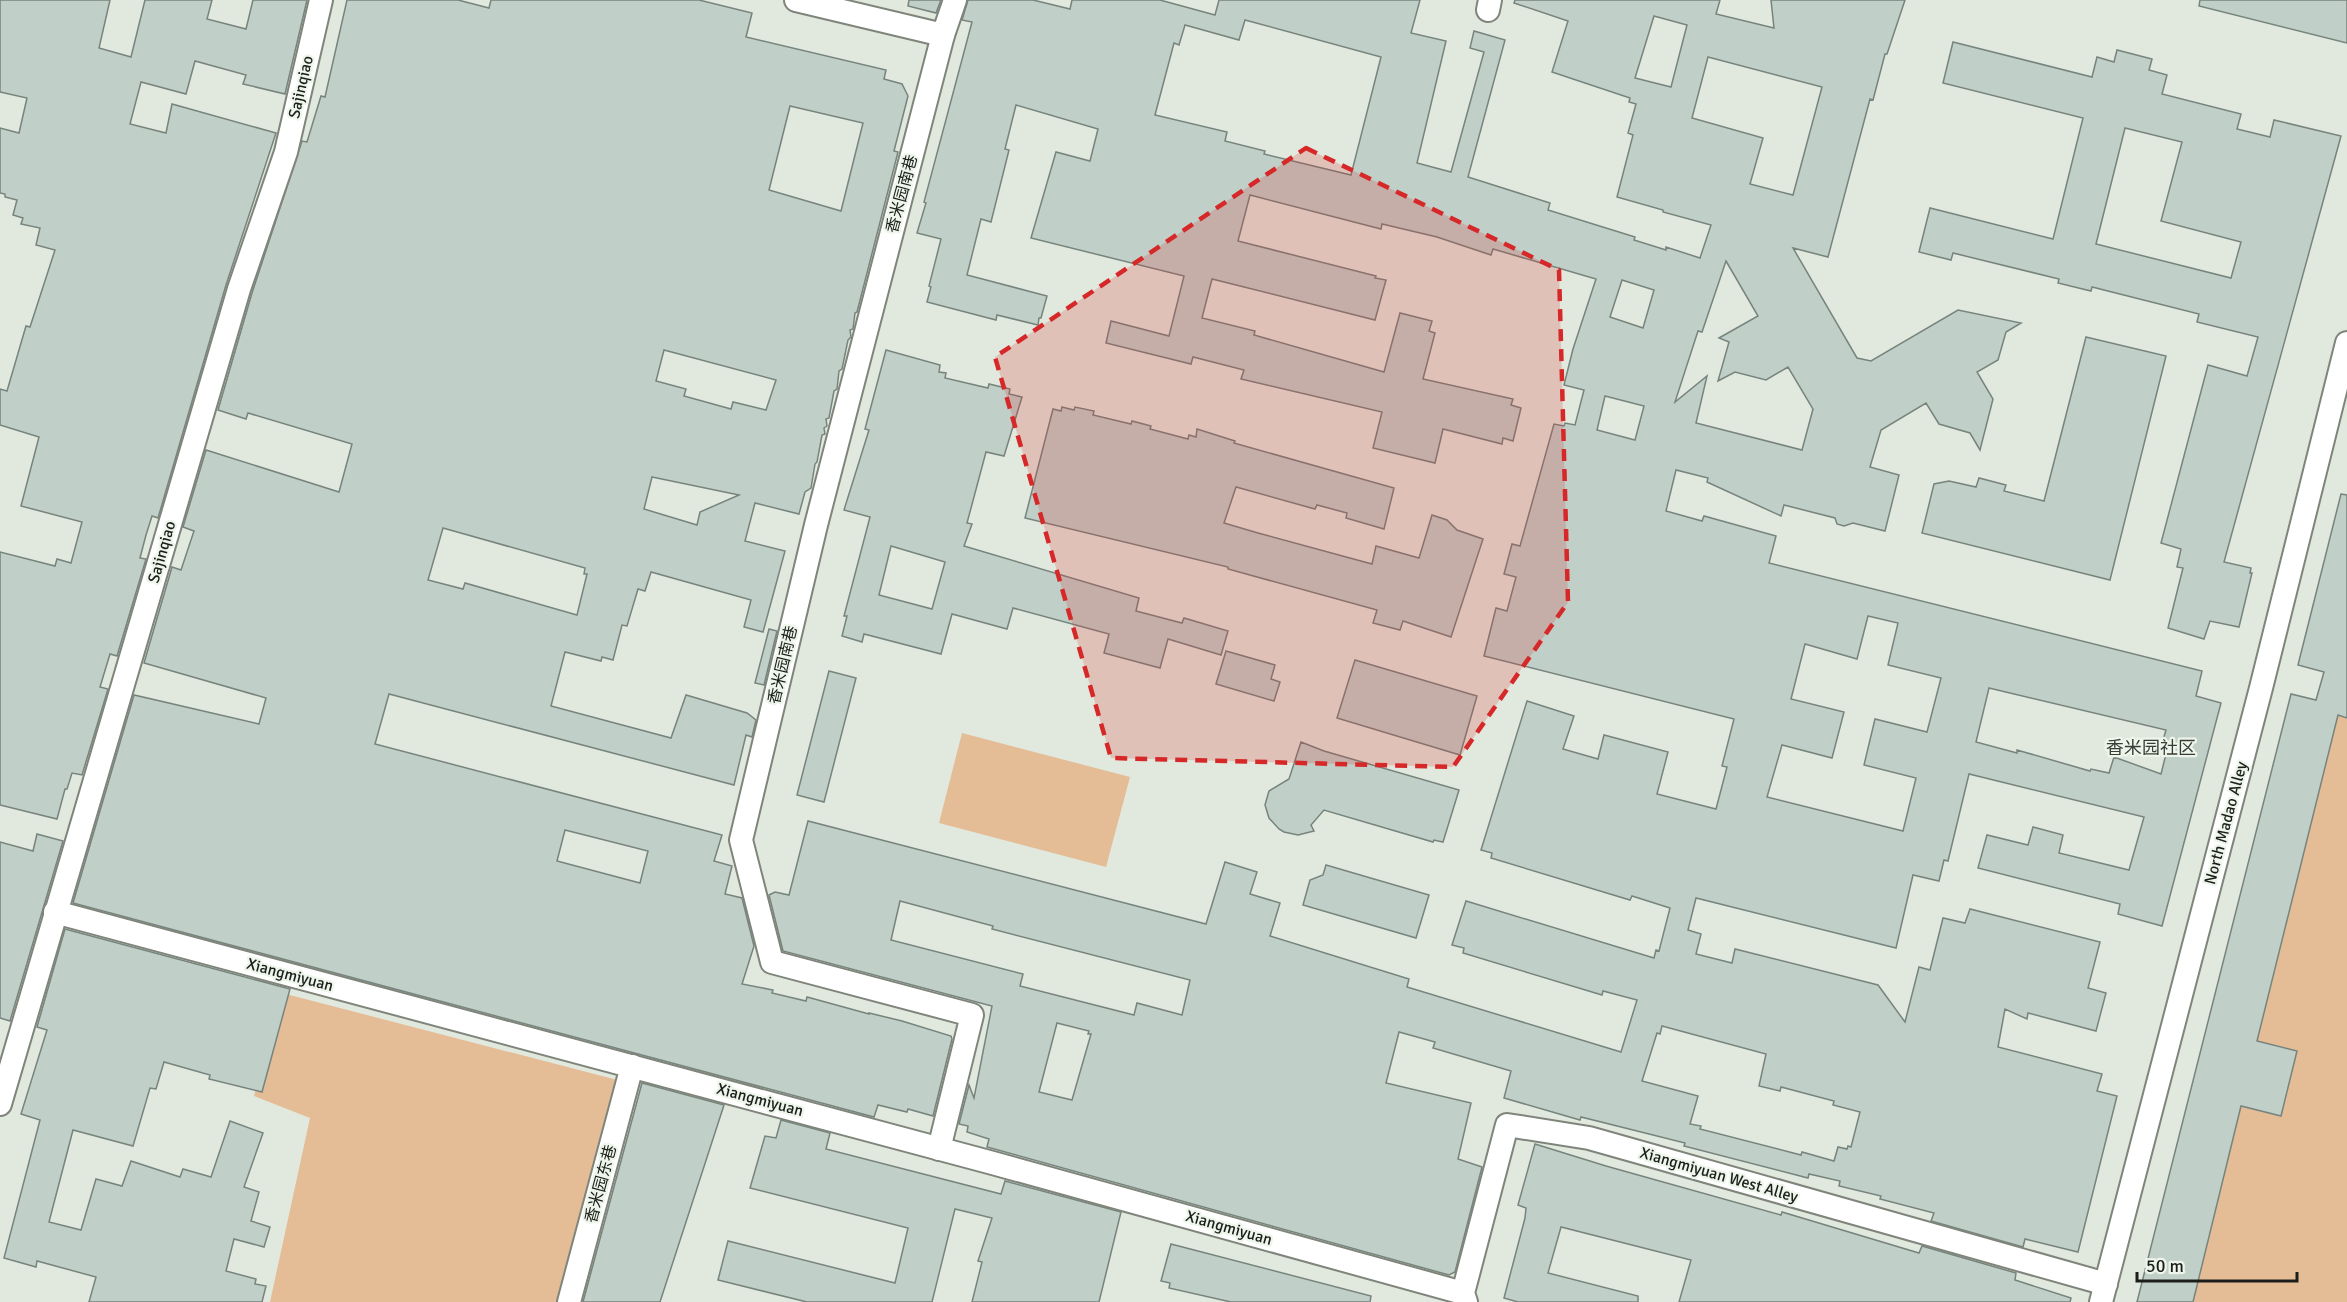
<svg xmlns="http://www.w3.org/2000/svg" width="2347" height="1302" font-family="Signika,'Noto Sans SC',sans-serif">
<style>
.green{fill:#e4bd97}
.building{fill:#c1cfc9;stroke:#77847e;stroke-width:1.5;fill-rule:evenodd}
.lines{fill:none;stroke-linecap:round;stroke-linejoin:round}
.minor-casing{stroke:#7f857b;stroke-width:26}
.minor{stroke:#fff;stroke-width:22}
.marked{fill:#d62828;fill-opacity:0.2;stroke:#d62828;stroke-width:4.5;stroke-dasharray:12 8;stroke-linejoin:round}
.labels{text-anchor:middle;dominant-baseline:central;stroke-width:4.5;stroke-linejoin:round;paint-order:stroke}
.street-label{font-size:16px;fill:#1b1e1a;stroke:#eef6eb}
.neighbourhood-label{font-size:18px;fill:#383e35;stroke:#eef6eb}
</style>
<rect width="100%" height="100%" fill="#e1e8dd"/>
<!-- green -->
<g class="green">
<polygon points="2338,715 2347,718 2347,1302 2193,1302 2241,1106 2281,1115 2297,1051 2257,1041"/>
<polygon points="962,733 1130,777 1106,867 939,823"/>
<polygon points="282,993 629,1083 575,1235 561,1302 270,1302 310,1118 254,1096"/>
</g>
<!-- building -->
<g class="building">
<polygon points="0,0 110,0 99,48 131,57 145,0 212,0 207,19 246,29 253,0 307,0 285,94 243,84 246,75 195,61 186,94 141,82 130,124 166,133 172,104 276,133 226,285 158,518 152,516 146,535 140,558 146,559 117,656 110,654 100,687 108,689 82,775 72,773 67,789 65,789 57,819 0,805 0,552 55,566 57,559 71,563 82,522 21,506 39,437 0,425 0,389 7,391 26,326 30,327 55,250 36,245 40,228 21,224 23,218 13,215 17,200 5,197 5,194 0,193 0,128 19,133 27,98 0,92"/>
<path d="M347 0H458L489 8 491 0H699L752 13 746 37 886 70 884 79 902 84 908 96 894 151 898 152 857 312 855 313 853 329 850 330 851 337 848 340 842 369 839 371 837 389 834 391 829 418 826 419 827 426 824 428 825 434 822 435 817 462 815 464 811 488 805 492 799 514 755 503 745 541 785 551 763 632 744 627 751 600 651 572 645 591 638 589 627 626 622 625 613 660 602 657 601 661 565 652 551 706 671 738 686 695 747 713 756 720 752 737 746 735 734 785 389 694 375 744 722 835 714 861 732 866 725 894 742 898 754 946 742 984 773 990 772 993 806 1001 807 997 869 1014V1013L902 1021 951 1036 952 1039 933 1116 908 1109 907 1112 878 1105 874 1117 73 903 134 695 259 724 266 698 144 663 172 567 181 570 194 531 183 527 206 450 339 492 352 444 248 413 246 419 218 410 252 293 302 141 307 142 321 96 325 97ZM790 106 863 123 841 211 769 190ZM664 350 776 380 766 410 733 402 731 409 684 396 686 389 656 381ZM652 477 739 495 700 512 697 525 644 509ZM443 528 585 568 584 574H587L577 615 465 583 463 589 428 580ZM565 830 648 851 640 883 557 861Z"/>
<polygon points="909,0 941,0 936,13 908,6"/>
<path d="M968 0H1033L1070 9 1072 0H1160L1215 15 1219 0H1420L1411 33 1446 41 1417 163 1451 172 1484 52 1470 48 1474 31 1505 40 1468 177 1550 203 1548 210 1635 237 1634 240 1666 250V247L1700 258 1711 225 1663 212V210L1617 197 1633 135 1628 133 1636 104 1629 102 1630 98 1552 72 1568 21 1514 3 1515 0H1720L1716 14 1774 28 1771 0H1905L1887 54H1885L1873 100 1870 99 1828 257 1793 248 1857 358 1871 361 1958 310 2021 323 2006 332 1998 360 1977 372 1993 399 1980 450 1970 433 1939 424 1926 403 1881 430 1870 467 1899 475 1885 531 1853 523 1844 526 1837 524 1835 518 1784 505 1781 516 1707 482 1708 478 1676 470 1666 511 1702 521 1704 516 1776 536 1769 563 2202 671 2196 696 2221 703 2162 926 2118 914 2120 904 1978 868 1987 835 2028 845 2033 827 2063 835 2059 853 2129 870 2144 817 1969 774 1948 861 1944 860 1939 881 1913 875 1896 948 1696 898 1688 930 1701 934 1696 954 1732 963 1735 949 1878 985 1905 1022 1919 967 1930 970 1943 918 1965 923 1970 909 2100 942 2088 988 2106 993 2096 1031 2028 1013 2027 1019 2005 1009 1998 1047 2102 1074 2097 1091 2117 1096 2078 1252 2025 1239 2023 1247 1931 1221 1934 1213 1880 1199 1881 1196 1839 1186 1840 1181 1809 1174 1808 1178 1684 1146 1685 1143 1581 1117 1580 1120 1504 1098 1511 1071 1433 1048 1435 1042 1399 1032 1386 1083 1471 1103 1458 1159 1482 1167 1455 1272 1449 1275 987 1147 989 1139 967 1132 968 1126 959 1124 969 1085 974 1098 992 1006 783 951 769 895 775 892 789 895 808 821 1206 924 1225 862 1257 872 1250 894 1280 903 1270 936 1409 979 1407 987 1621 1052 1637 1000 1603 991 1602 995 1463 953 1464 948 1452 945 1466 901 1654 958 1656 950 1659 951 1670 908 1632 896 1630 900 1491 858 1492 853 1481 850 1527 701 1574 716 1563 749 1598 759 1604 735 1668 752 1657 794 1716 809 1727 767 1722 766 1734 719 1484 656 1496 608 1507 611 1516 577 1504 574 1512 544 1520 546 1554 424 1564 426 1565 423 1575 425 1584 390 1564 385 1573 349 1596 279 1493 249 1491 255 1437 237 1382 224 1381 229 1250 195 1238 241 1376 276 1375 278 1386 280 1375 320 1212 279 1202 318 1255 331 1254 335 1384 372 1400 313 1432 321 1429 331 1435 333 1423 379 1513 399 1511 405 1521 408 1513 441 1503 438 1502 444 1443 429 1435 463 1373 448 1382 412 1241 379 1244 370 1193 357 1191 364 1106 343 1111 321 1169 336 1184 276 1031 238 1056 152 1090 161 1098 129 1016 105 1005 149 1009 150 991 222 981 219 967 275 1047 296 1041 318H1039L1038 325 997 315 996 320 927 302 931 287 929 286 941 239 917 233 926 203 924 202 972 22 962 20ZM1654 16 1687 25 1671 87 1635 78ZM1245 20 1381 57 1351 175 1264 154 1265 151 1225 141 1227 132 1155 115 1174 43 1179 45 1185 25 1239 40ZM1708 57 1822 87 1793 195 1750 184 1763 138 1692 118ZM1726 261 1758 316 1719 338 1729 342 1718 381 1735 372 1766 380 1788 367 1813 409 1802 450 1696 423 1707 376 1675 402 1698 331 1702 332ZM1622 280 1654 290 1643 328 1610 317ZM1605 396 1644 406 1635 440 1597 430ZM1868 616 1898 623 1888 665 1941 678 1927 732 1875 719 1864 765 1916 778 1903 831 1767 797 1782 745 1832 758 1844 712 1791 699 1805 644 1857 659ZM1989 688 2166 730 2163 740 2169 742 2161 774 2114 757 2109 773 2091 769 2090 771 2017 750V753L1976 742ZM900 901 993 926 992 929 1190 980 1182 1015 1137 1003 1134 1015 1020 986 1023 974 891 940ZM1057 1023 1089 1031 1088 1034H1091L1072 1100 1039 1092ZM1662 1026 1766 1054 1759 1086 1780 1091 1781 1087 1834 1101 1833 1105 1860 1112 1851 1147 1848 1146 1847 1149 1838 1147 1834 1161 1802 1152 1801 1155 1700 1129 1701 1126 1690 1124 1698 1096 1642 1081 1657 1033 1660 1034Z"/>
<polygon points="2200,0 2347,0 2347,43 2199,6"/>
<path d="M1953 42 2092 77 2097 57 2114 62 2117 50 2152 59 2149 70 2167 75 2162 94 2241 114 2237 129 2270 137 2274 120 2341 136 2224 562 2251 568 2250 573H2252L2239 627 2210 621 2204 639 2168 628 2183 568 2177 567 2181 549 2161 543 2208 365 2247 376 2258 337 2197 322 2199 314 2092 287 2091 291 2058 283 2059 279 1953 253 1951 260 1919 252 1930 208 2053 239 2083 118 1943 83ZM2125 128 2182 142 2161 221 2241 242 2231 278 2096 244Z"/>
<polygon points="2086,337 2166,356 2110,580 1922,533 1934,484 1949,481 1976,487 1979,478 2006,485 2004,491 2044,501"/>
<path d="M886 350 940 365 939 372 946 373 945 378 988 388 989 384 1010 389 1009 394 1022 397 1004 456 986 452 967 523 972 524 964 546 1139 598 1136 611 1182 623 1184 618 1228 631 1221 655 1168 639 1160 668 1104 653 1109 634 1013 608 1007 629 952 614 941 654 864 634 862 642 842 636 847 616H844L870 517 844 510 869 430 865 429ZM891 546 945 562 932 609 879 595Z"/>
<polygon points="1062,407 1074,410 1075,407 1094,411 1093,415 1131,424 1132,421 1151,426 1150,429 1188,439 1189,435 1196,437 1197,429 1235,441 1234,443 1394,488 1384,529 1346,518 1347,513 1317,505 1315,509 1236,487 1224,523 1258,533 1372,564 1376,546 1419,558 1432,515 1447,520 1457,530 1483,539 1451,637 1403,621 1400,630 1373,623 1377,610 1228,569 1228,567 1025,518 1053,409 1061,411"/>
<polygon points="2341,494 2347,495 2347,718 2338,715 2257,1041 2297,1051 2281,1116 2241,1106 2193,1302 2137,1302 2291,694 2316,700 2324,672 2298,665"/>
<polygon points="769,629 777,631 764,685 755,683"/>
<polygon points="1226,651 1275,665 1271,679 1280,682 1274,701 1216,684"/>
<polygon points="1355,660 1477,696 1460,755 1337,718"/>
<polygon points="829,671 856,678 824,802 797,795"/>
<polygon points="1301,742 1324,751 1459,790 1443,842 1434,840 1433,842 1324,810 1311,825 1314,831 1298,835 1284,832 1279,829 1269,818 1265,805 1269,791 1289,779"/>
<polygon points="37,834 63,841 10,1021 0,1018 0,842 33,851"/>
<polygon points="1326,865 1429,895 1416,938 1303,905 1310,880 1323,875"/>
<polygon points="65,929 290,989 262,1092 209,1079 210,1075 164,1062 156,1089 150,1088 133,1146 73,1130 49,1222 81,1230 96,1179 122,1186 131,1161 180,1177 183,1169 211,1177 230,1121 263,1133 244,1187 259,1192 251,1221 270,1227 264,1247 234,1239 226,1271 256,1279 255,1284 266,1286 262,1302 89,1302 96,1277 37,1261 36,1267 4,1258 40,1120 21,1114 47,1030 37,1027"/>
<polygon points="642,1083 724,1105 660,1302 583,1302"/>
<polygon points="781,1120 830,1133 826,1149 1001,1194 1005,1181 1121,1212 1099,1302 972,1302 982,1262 978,1261 992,1218 955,1209 932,1302 807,1302 718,1280 728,1241 895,1283 908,1228 750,1188 765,1136 776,1138"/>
<polygon points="1535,1144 1606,1166 1781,1215 1782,1212 1919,1253 1922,1246 2016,1273 2015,1280 2071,1298 2070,1302 1679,1302 1691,1260 1561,1227 1548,1273 1638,1296 1638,1302 1518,1302 1504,1298 1525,1218 1526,1208 1518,1205"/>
<polygon points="1171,1244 1371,1296 1370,1302 1231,1302 1169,1288 1170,1283 1161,1281"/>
</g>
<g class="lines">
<defs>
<g id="minor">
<polyline points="796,0 943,35"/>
<polyline points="1488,10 1490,0"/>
<polyline points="55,912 989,1162 1463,1293"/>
<polyline points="0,1104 239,289 286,152 321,0"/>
<polyline points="939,1149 972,1015 772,962 741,840 816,525 943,35 955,0"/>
<polyline points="569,1302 632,1066"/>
<polyline points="1466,1302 1463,1293 1507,1125 1589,1138 2106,1284"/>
<polyline points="2101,1302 2261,688 2347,343"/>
</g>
</defs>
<!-- minor casing -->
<use href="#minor" class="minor-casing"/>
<!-- minor -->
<use href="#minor" class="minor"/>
</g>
<!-- marked area -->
<path class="marked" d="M1306 148 1559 270 1568 602 1453 767 1111 758 995 357Z"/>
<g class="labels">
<!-- street labels -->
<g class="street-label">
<text transform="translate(301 87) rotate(-77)">Sajinqiao</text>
<text transform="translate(902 194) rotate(-75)">香米园南巷</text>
<text transform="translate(162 552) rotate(-74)">Sajinqiao</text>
<text transform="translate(783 665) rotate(-77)">香米园南巷</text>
<text transform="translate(2226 823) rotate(-75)">North Madao Alley</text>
<text transform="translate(290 975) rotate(15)">Xiangmiyuan</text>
<text transform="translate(760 1100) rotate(15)">Xiangmiyuan</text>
<text transform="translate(1719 1175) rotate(16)">Xiangmiyuan West Alley</text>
<text transform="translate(601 1184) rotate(-75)">香米园东巷</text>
<text transform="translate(1229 1228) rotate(16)">Xiangmiyuan</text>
</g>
<!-- neighbourhood labels -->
<g class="neighbourhood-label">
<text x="2151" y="748">香米园社区</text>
</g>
</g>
<!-- scale -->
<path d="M2137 1272v9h160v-9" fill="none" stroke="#1b1e1a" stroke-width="3"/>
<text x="2146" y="1272" font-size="18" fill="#1b1e1a" stroke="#eef6eb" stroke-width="4.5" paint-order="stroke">50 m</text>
</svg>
